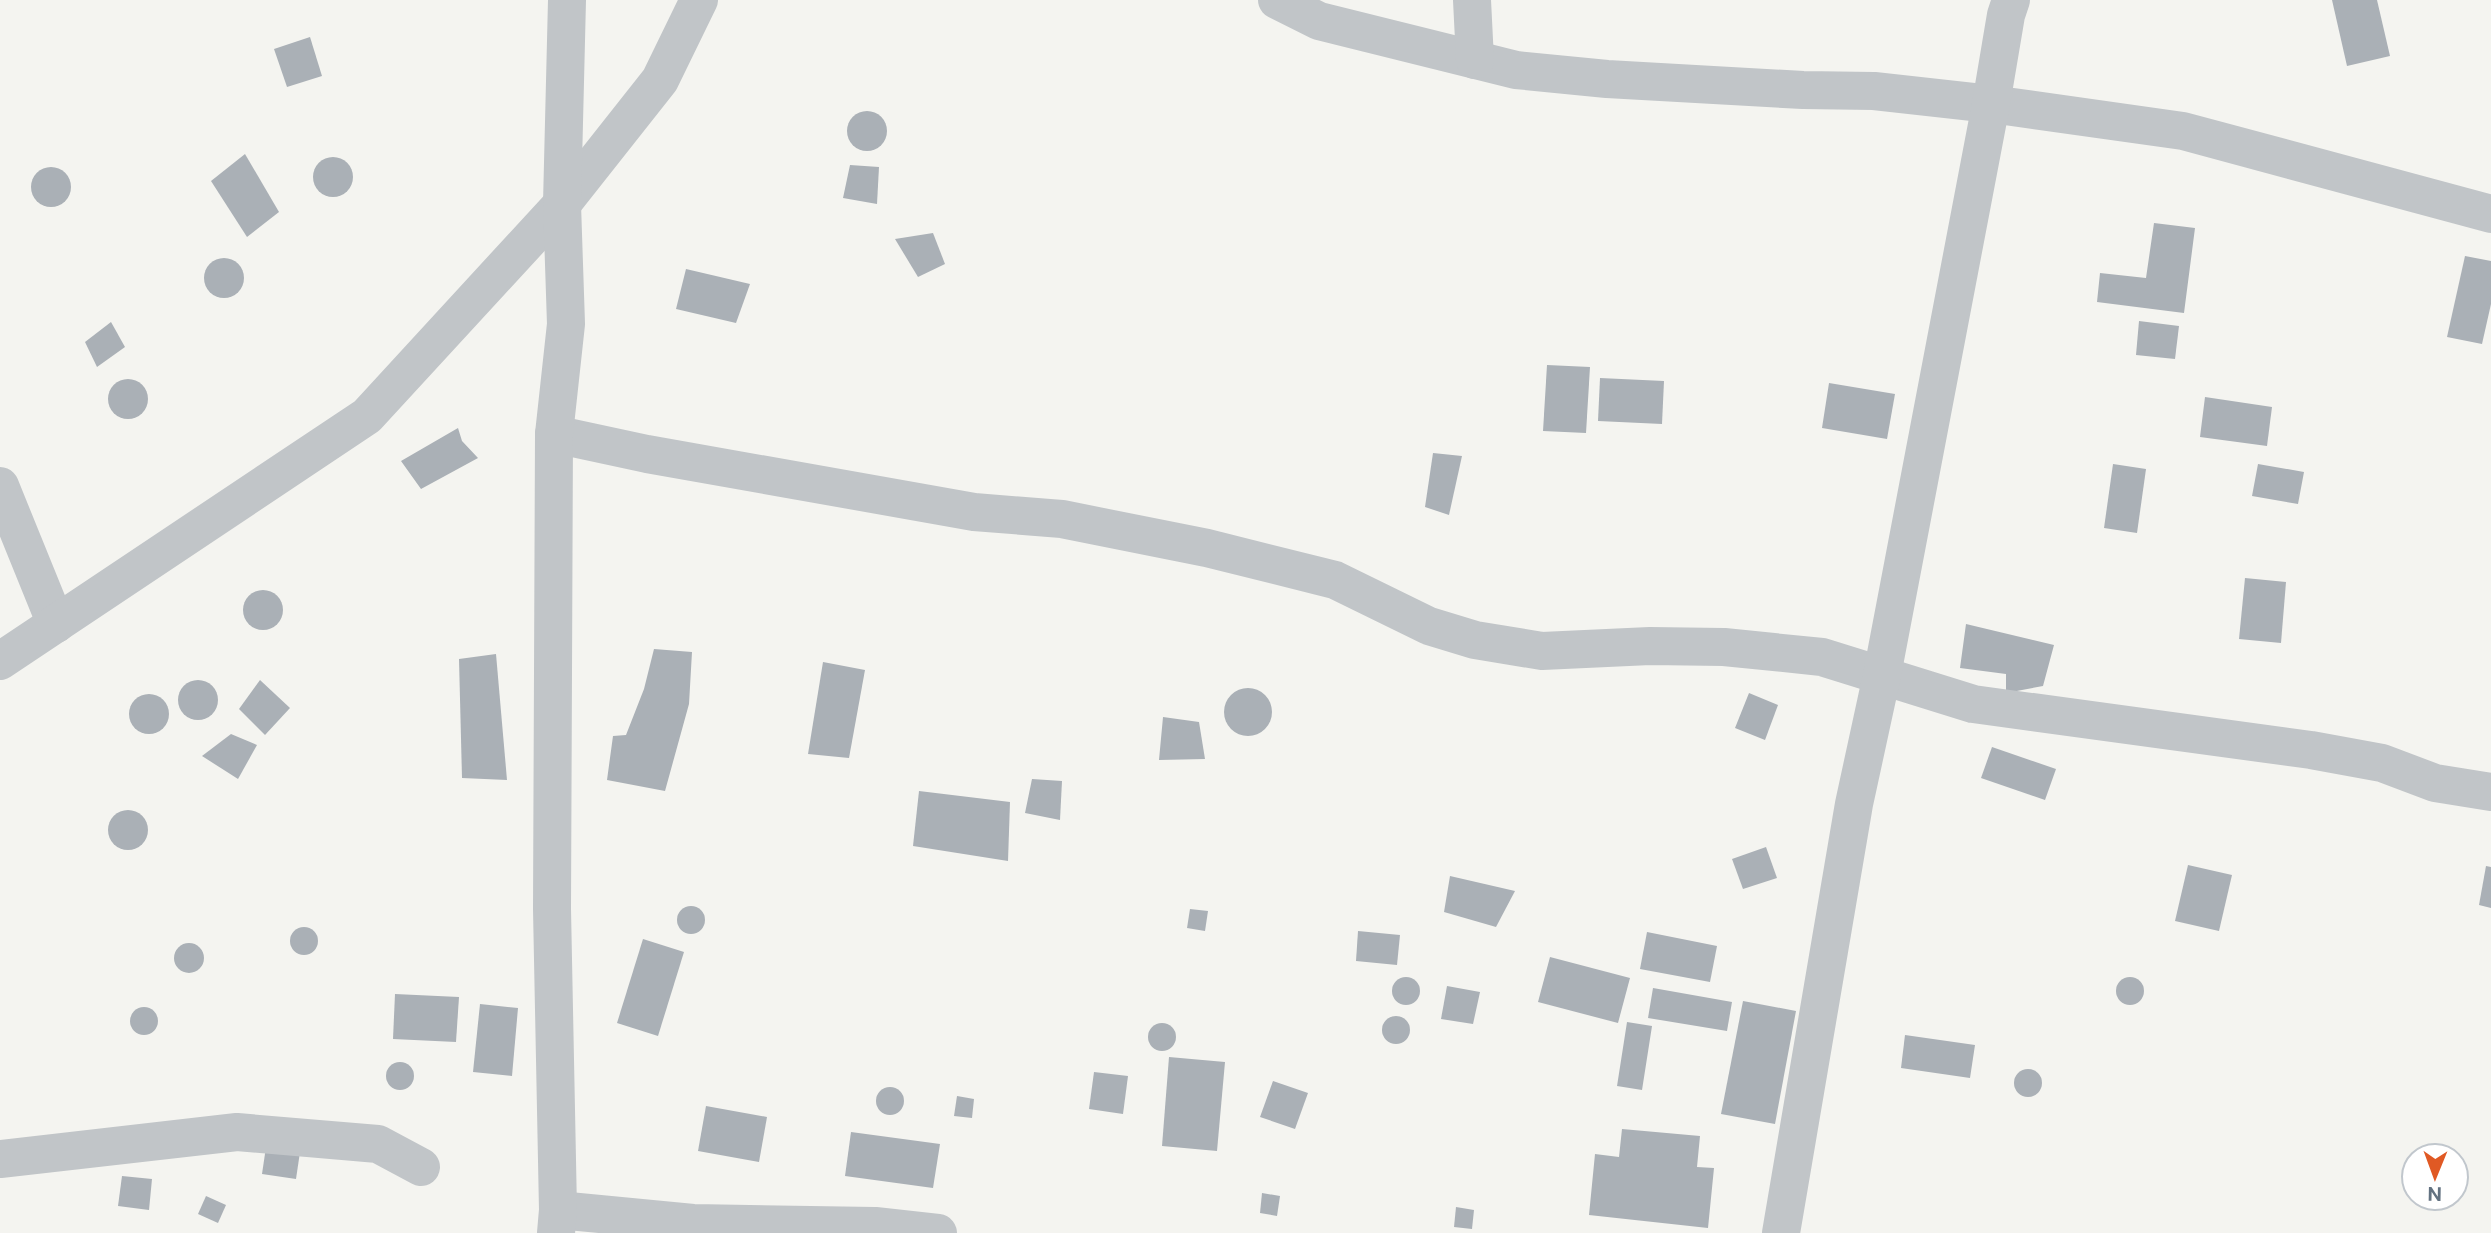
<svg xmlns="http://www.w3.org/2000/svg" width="2491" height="1233" font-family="'Public Sans',sans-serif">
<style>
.building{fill:#aab0b6}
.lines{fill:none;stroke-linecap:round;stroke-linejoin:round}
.minor{stroke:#c1c5c8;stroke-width:38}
</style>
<rect width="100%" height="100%" fill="#f4f4f0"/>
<!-- building -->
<g class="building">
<polygon points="2332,0 2377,0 2390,56 2347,66"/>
<polygon points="310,37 322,76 287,87 274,49"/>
<circle cx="867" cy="131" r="20"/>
<polygon points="245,154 279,212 247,237 211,181"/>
<circle cx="333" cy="177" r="20"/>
<polygon points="850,165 879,167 877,204 843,198"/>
<circle cx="51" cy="187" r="20"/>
<polygon points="2154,223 2195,228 2184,313 2097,302 2100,273 2146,278"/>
<polygon points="933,233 945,264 918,277 895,239"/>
<polygon points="2465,256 2491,261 2491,304 2482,344 2447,337"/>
<circle cx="224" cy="278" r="20"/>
<polygon points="686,269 750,284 736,323 676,309"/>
<polygon points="2139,321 2179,326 2175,359 2136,355"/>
<polygon points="111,322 125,347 97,367 85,342"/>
<polygon points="1547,365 1590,367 1586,433 1543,431"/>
<polygon points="1600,378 1664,381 1662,424 1598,421"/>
<circle cx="128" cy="399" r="20"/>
<polygon points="1829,383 1895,394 1887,439 1822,428"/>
<polygon points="2205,397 2272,407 2267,446 2200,437"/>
<polygon points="458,428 462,441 478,458 421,489 401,461"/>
<polygon points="1433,453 1462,456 1449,515 1425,507"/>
<polygon points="2113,464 2146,469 2137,533 2104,528"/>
<polygon points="2258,464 2304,472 2298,504 2252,496"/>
<polygon points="2245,578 2286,582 2281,643 2239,639"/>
<circle cx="263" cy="610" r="20"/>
<polygon points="1966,624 2054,645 2043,686 2006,693 2006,674 1960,668"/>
<polygon points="654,649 692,652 689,704 665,791 607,780 613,736 626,735 644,689"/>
<polygon points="496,654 507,780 462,778 459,659"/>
<polygon points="823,662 865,670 849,758 808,754"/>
<circle cx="198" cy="700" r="20"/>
<polygon points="260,680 290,708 265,735 239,709"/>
<circle cx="1248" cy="712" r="24"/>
<polygon points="1749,693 1778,705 1765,740 1735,728"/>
<circle cx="149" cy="714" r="20"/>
<polygon points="1163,717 1199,722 1205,759 1159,760"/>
<polygon points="231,734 257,745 238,779 202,756"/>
<polygon points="1992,747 2056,769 2045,800 1981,778"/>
<polygon points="1032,779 1062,781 1060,820 1025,813"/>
<polygon points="919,791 1010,802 1008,861 913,846"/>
<circle cx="128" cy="830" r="20"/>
<polygon points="1766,847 1777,878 1743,889 1732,859"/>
<polygon points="2188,865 2232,875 2219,931 2175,921"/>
<polygon points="2486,866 2491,867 2491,908 2479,905"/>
<polygon points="1450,876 1515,891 1496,927 1444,912"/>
<circle cx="691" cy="920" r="14"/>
<polygon points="1190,909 1208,911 1205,931 1187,928"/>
<circle cx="304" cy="941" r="14"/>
<polygon points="1358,931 1400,935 1397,965 1356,961"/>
<polygon points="1647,932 1717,946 1710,982 1640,969"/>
<polygon points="643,939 684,952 658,1036 617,1023"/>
<circle cx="189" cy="958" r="15"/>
<polygon points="1550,957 1630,978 1618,1023 1538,1002"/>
<circle cx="1406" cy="991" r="14"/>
<circle cx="2130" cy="991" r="14"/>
<polygon points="1447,986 1480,992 1473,1024 1441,1019"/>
<polygon points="1653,988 1732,1002 1727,1031 1648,1018"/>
<polygon points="395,994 459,997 456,1042 393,1039"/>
<polygon points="1743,1001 1796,1011 1775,1124 1721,1114"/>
<polygon points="480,1004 518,1008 512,1076 473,1072"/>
<circle cx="144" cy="1021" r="14"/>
<circle cx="1396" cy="1030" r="14"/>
<polygon points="1627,1022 1652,1026 1642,1090 1617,1086"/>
<circle cx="1162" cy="1037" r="14"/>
<polygon points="1905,1035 1975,1045 1970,1078 1901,1068"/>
<polygon points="1169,1057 1225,1062 1217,1151 1162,1146"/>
<circle cx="400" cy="1076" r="14"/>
<circle cx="2028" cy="1083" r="14"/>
<polygon points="1094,1072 1128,1076 1123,1114 1089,1109"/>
<polygon points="1273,1081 1308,1093 1295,1129 1260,1117"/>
<circle cx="890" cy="1101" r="14"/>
<polygon points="957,1096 974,1099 972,1118 954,1116"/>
<polygon points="706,1106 767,1117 759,1162 698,1151"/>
<polygon points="1622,1129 1700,1136 1697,1167 1714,1168 1708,1228 1589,1215 1595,1154 1619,1157"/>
<polygon points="851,1132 940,1144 933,1188 845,1176"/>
<polygon points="266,1147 300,1152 296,1179 262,1174"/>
<polygon points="122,1176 152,1179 149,1210 118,1206"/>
<polygon points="1262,1193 1280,1196 1277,1216 1260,1213"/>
<polygon points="206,1196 226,1205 218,1223 198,1214"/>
<polygon points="1456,1207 1474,1210 1472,1229 1454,1227"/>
</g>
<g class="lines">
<!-- minor -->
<g class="minor">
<polyline points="1277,0 1319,21 1516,70 1607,79 1803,90 1874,91 1991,104 2183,131 2491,214"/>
<polyline points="1472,0 1475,60"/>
<polyline points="554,434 647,454 974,512 1062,519 1207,548 1335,580 1429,626 1475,640 1542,651 1650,646 1724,647 1822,657 1973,704 2311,750 2382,763 2435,783 2491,792"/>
<polyline points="0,486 56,624"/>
<polyline points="0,661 367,416 562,204 660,80 699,0"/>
<polyline points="0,1159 237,1132 378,1144 421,1167"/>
<polyline points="558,1210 693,1223 875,1226 938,1233"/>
<polyline points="556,1233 558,1210 552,909 554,434 566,324 562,204 567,0"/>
<polyline points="1781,1233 1854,804 1882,675 1991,104 2006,15 2011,0"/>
</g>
</g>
<!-- north arrow -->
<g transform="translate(2435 1177) rotate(181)"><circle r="33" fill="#ffffff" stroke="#c1c7cd" stroke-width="2"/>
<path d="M0-5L12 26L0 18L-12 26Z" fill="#e05924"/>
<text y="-10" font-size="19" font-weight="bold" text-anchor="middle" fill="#637281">N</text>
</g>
</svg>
